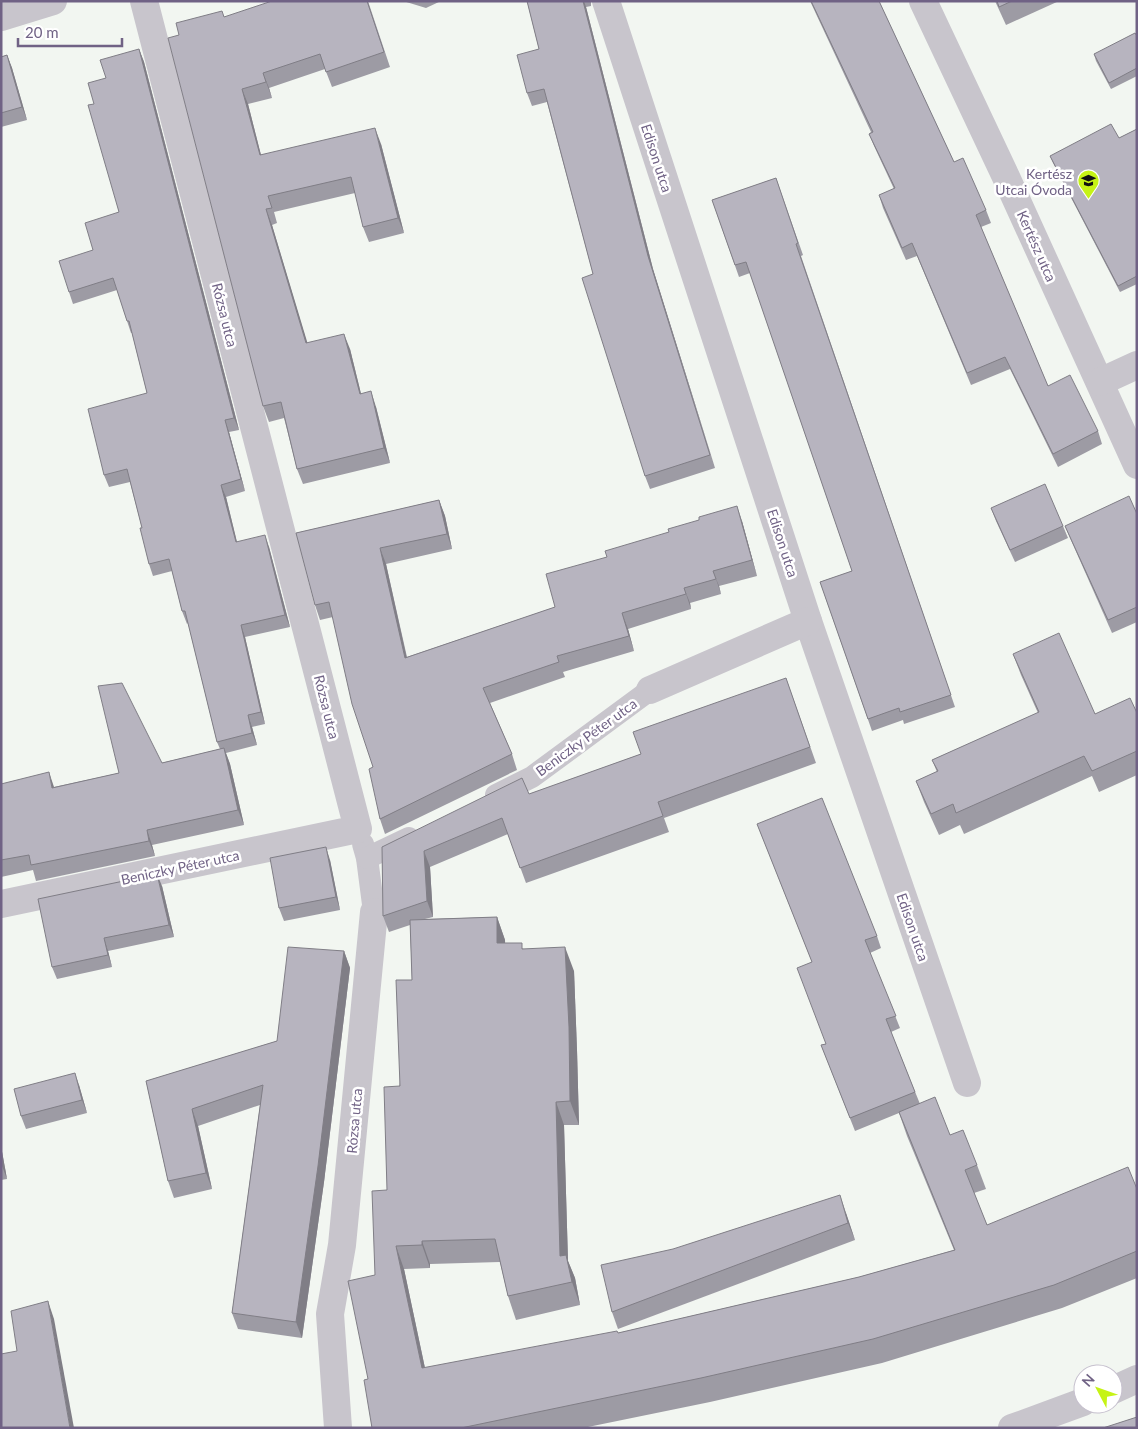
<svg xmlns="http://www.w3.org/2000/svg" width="1138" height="1429" font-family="Lato,sans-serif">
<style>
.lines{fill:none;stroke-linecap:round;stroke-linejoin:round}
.pedestrian{stroke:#c8c5cc;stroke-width:22}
.minor{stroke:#c8c5cc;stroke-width:28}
.tertiary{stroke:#c8c5cc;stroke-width:28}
.wall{fill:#9d9ba4}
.shaded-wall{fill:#807e86}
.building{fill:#b7b4bf;stroke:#807e86}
.labels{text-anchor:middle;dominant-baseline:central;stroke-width:5;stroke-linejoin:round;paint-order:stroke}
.street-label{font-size:14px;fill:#706285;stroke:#fff}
.poi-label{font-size:14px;fill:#706285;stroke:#fff;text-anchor:end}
</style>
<rect width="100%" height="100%" fill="#f2f6f1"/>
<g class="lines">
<!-- pedestrian -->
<g class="pedestrian">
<polyline points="496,795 532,777 650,690"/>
<polyline points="363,844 367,858 374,912"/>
<polyline points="367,858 409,838"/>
</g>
<!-- minor -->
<g class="minor">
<polyline points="606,1 808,621 967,1083"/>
<polyline points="923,1 1006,177 1137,465"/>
<polyline points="1,17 53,1"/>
<polyline points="1100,382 1137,365"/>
<polyline points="650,690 808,621"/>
<polyline points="1,904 358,829 144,1"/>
<polyline points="338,1428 330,1314 342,1245 374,912"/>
</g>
<!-- tertiary -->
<g class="tertiary">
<polyline points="1113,1390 1137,1379"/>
<polyline points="1012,1428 1083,1402"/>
</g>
</g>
<!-- wall -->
<g class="wall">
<polygon points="368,1 390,67 332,87 325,69 269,88 272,98 248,104 261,155 381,144 404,233 369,242 363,227 355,193 274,212 277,223 272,225 307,343 350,349 361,394 376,407 390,463 303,484 297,469 284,418 269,422 263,406 179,35 224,17"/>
<polygon points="403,1 441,1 426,8"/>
<polygon points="527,1 591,1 591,6 586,7 653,269 715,468 650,489 645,476 593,274 547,102 532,106 527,93 539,49"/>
<polygon points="810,1 879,1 954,162 986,210 991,223 981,227 1048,386 1098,431 1102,444 1058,467 1010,369 971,385 917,256 906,260 883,208 879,195 894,189 874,146 869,134 871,132"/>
<polygon points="995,1 1059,1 1006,25"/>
<polygon points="1137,36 1137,76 1111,89 1096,61 1094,54"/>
<polygon points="139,49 144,62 239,430 229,432 245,491 226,497 237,542 269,547 290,627 245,637 265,724 252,727 257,745 226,753 230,764 244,825 152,845 155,856 36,881 33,870 1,877 1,784 54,787 119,773 220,749 217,742 188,623 187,624 182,611 172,571 153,576 149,564 142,528 130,482 109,487 104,475 147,393 132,333 131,333 127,321 117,290 73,304 69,292 93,250 119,212 94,104 106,78"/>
<polygon points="7,55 12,68 27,120 1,127 1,57"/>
<polygon points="1137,129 1137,284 1120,292 1053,163 1050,156 1119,138"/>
<polygon points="776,178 803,255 801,256 955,707 904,724 903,720 872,731 820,582 852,571 750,273 739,277 712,200"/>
<polygon points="439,500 445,516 452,549 386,564 407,657 555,607 742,521 757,576 719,586 721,594 690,603 691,609 628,629 634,651 563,672 565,677 490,703 512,754 517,770 385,834 380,819 373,767 333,617 320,620 315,605 296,533"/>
<polygon points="991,508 1063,526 1068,538 1015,562 996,521"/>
<polygon points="1137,514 1137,622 1112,633 1070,538 1065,526"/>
<polygon points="1013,654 1095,714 1137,713 1137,775 1099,792 1092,776 964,834 960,825 939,835 924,802 916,781 937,772 932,760 1038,713 1021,675"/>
<polygon points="786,678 816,763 664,818 669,832 526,883 508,834 430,867 433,917 425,919 497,917 505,940 505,943 524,949 574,971 577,1050 579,1125 564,1125 568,1261 575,1278 580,1305 516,1320 508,1296 500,1262 430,1264 430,1268 404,1269 425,1368 618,1333 859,1277 954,1250 907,1136 899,1113 855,1131 821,1045 826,1044 812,962 757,824 877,936 881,948 870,953 900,1028 891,1032 920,1104 950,1135 977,1165 986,1189 974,1193 987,1225 1137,1189 1137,1278 1062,1308 882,1363 710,1402 583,1428 372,1428 368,1379 375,1275 387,1190 412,980 410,925 389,932 383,916 382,847 641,754"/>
<polygon points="330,860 340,910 284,921 279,908"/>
<polygon points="162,886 174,937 108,951 112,967 57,979 52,967"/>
<polygon points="344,951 350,968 324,1182 302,1338 238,1329 232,1313 260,1105 198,1126 212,1189 174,1198 168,1181 146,1081 277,1041"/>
<polygon points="79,1085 87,1113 26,1129 21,1116"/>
<polygon points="1,1146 7,1179 1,1180"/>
<polygon points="846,1213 855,1240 618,1329 612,1312"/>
</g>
<!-- shaded-wall -->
<g class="shaded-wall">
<polygon points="583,1 584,1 586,7 653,269 715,468 648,256"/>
<polygon points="139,49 144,62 239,430 234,418"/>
<polygon points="7,55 12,68 27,120 22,107"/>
<polygon points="263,73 269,88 272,98 266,82"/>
<polygon points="242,89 248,104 265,171 260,155"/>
<polygon points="375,128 381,144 404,233 398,218"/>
<polygon points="266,209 272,225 312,358 306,343"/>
<polygon points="344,334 350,349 365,410 360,394"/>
<polygon points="371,391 376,407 390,463 384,448"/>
<polygon points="225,420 229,432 245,491 241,479"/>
<polygon points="221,485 226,497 240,555 236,542"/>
<polygon points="439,500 445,516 452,549 447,534"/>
<polygon points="737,506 742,521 757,576 752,560"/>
<polygon points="265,535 269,547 290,627 285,615"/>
<polygon points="380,548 386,564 410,673 405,658"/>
<polygon points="713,571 719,586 721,594 716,579"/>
<polygon points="684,588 690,603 691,609"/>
<polygon points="622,613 628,629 634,651 629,636"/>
<polygon points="241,625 245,637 265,724 261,712"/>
<polygon points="248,715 252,727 257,745 252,733"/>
<polygon points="224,748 230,764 244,825 238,810"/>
<polygon points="49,772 54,787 52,788"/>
<polygon points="147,830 152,845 155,856 149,841"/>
<polygon points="326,847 330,860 340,910 336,897"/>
<polygon points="424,851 430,867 433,917 427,901"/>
<polygon points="157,874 162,886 174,937 169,925"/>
<polygon points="497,917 505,940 506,967 497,943"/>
<polygon points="104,938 108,951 112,967 108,955"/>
<polygon points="565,947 574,971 577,1050 579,1125 570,1101"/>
<polygon points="344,951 350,968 324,1182 302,1338 296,1322"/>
<polygon points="75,1073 79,1085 87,1113 82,1100"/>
<polygon points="556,1102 564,1125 568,1261 575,1278 580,1305 572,1282 560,1256"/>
<polygon points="192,1109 198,1126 212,1189 206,1173"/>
<polygon points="1,1146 7,1179 2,1166 1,1160"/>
<polygon points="840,1195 855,1240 848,1223"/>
<polygon points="422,1241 430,1264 430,1268 422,1245"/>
<polygon points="396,1246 404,1269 430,1392 422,1368"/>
<polygon points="48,1301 54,1319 74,1428 70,1428"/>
</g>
<!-- building -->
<g class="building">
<polygon points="272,1 367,1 384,52 326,72 320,54 263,73 266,82 242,89 260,155 375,128 398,218 363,227 351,177 268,196 272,208 266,209 306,343 344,334 360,394 371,391 384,448 297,469 281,402 263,406 168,38 179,35 176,23 222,11 224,17"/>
<polygon points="527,1 583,1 648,256 710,455 645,476 582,278 593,274 544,89 527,93 517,55 539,49"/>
<polygon points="811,1 879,1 954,162 963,158 986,210 976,215 1048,386 1070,375 1098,431 1053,454 1005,357 967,373 912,243 902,248 879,195 895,188 869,134 873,132"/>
<polygon points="997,1 1012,1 999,7"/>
<polygon points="1135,33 1137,36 1137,68 1109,83 1094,54"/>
<polygon points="139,49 234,418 225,420 241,479 221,485 236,542 265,535 285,615 241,625 261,712 248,715 252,733 217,742 185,611 182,611 169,559 149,564 140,528 142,528 127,469 104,475 88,409 147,393 129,321 127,321 113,278 69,292 59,261 93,250 85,223 119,212 88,105 94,104 88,83 106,78 100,60"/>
<polygon points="7,55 22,107 1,113 1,57"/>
<polygon points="1111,124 1119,138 1137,129 1137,276 1118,286 1050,156"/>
<polygon points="776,178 798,243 796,244 951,695 900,712 899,708 868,719 820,582 852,571 746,262 735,265 712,200"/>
<polygon points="1045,484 1063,526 1010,550 991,508"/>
<polygon points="1129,496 1137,514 1137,607 1108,620 1065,526"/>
<polygon points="439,500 447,534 380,548 405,658 555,607 546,574 607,557 605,551 669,532 668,529 699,520 699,517 737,506 752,560 713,571 716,579 684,588 686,594 622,613 629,636 557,656 559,662 483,688 512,754 380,819 369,769 373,767 352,704 329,602 315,605 296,533"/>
<polygon points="1059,633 1095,714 1130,698 1137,713 1137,751 1092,771 1084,756 956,813 953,804 931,814 916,781 938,771 932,760 1039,712 1013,654"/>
<polygon points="786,678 810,747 658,802 663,816 520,868 502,818 424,851 427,901 383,916 382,847 522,778 529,794 641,754 633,732"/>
<polygon points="122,683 162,763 224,748 238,810 147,830 149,841 31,865 29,855 1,860 1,784 49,772 52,788 119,773 98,686"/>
<polygon points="822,798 877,936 865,940 896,1016 886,1019 915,1092 850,1118 821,1045 826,1044 797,968 812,962 757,824"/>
<polygon points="326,847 336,897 279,908 270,858"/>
<polygon points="157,874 169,925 104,938 108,955 52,967 38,899"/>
<polygon points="497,917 497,943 522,943 522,949 565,947 569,1027 570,1101 556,1102 560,1256 566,1255 572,1282 508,1296 495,1239 422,1241 422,1245 396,1246 422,1368 617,1331 618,1333 859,1277 955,1250 899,1112 935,1097 950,1135 963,1130 977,1165 965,1170 987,1225 1128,1167 1137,1189 1137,1251 1054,1285 873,1339 701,1378 461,1428 372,1428 364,1380 368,1379 348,1281 375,1275 372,1191 387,1190 384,1087 400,1086 396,980 412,980 410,920"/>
<polygon points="288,947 344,951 318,1166 296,1322 232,1313 263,1085 192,1109 206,1173 168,1181 146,1081 277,1041"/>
<polygon points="75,1073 82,1100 21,1116 14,1089"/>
<polygon points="840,1195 848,1223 612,1312 601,1265 673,1249"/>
<polygon points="48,1301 70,1428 1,1428 1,1354 17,1351 11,1311"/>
<polygon points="1137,1417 1137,1428 1103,1428"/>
</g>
<!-- icons -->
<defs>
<symbol id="school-pin" viewBox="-11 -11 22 30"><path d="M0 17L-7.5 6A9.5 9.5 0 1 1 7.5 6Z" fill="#c6f315" stroke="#fff"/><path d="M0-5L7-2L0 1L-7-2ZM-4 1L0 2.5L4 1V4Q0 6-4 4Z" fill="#111"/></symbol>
</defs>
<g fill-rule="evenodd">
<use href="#school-pin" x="1076" y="168" width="25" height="34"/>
</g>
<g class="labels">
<!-- street labels -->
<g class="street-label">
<text transform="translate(657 158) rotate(72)">Edison utca</text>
<text transform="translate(1037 246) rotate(66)">Kertész utca</text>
<text transform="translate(225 315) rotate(76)">Rózsa utca</text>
<text transform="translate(783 543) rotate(72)">Edison utca</text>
<text transform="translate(327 707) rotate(76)">Rózsa utca</text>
<text transform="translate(586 737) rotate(-36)">Beniczky Péter utca</text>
<text transform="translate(180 867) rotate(-12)">Beniczky Péter utca</text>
<text transform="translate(913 927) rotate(71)">Edison utca</text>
<text transform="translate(354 1121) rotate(-85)">Rózsa utca</text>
</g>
<!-- poi labels -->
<g class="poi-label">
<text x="1072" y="173">Kertész<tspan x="1072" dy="16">Utcai Óvoda</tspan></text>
</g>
</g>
<!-- border -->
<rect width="1138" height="1429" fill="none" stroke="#706285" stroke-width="5"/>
<!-- north arrow -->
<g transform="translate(1098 1389) rotate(311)"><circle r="24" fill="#ffffff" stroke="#c6c0ce"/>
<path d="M0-4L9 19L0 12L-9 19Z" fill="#c6f315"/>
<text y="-8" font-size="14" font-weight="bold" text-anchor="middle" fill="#706285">N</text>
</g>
<!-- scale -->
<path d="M18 38v8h104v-8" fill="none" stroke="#706285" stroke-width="2.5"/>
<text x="25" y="38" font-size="15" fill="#706285" stroke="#ffffff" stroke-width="4" paint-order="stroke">20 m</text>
</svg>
